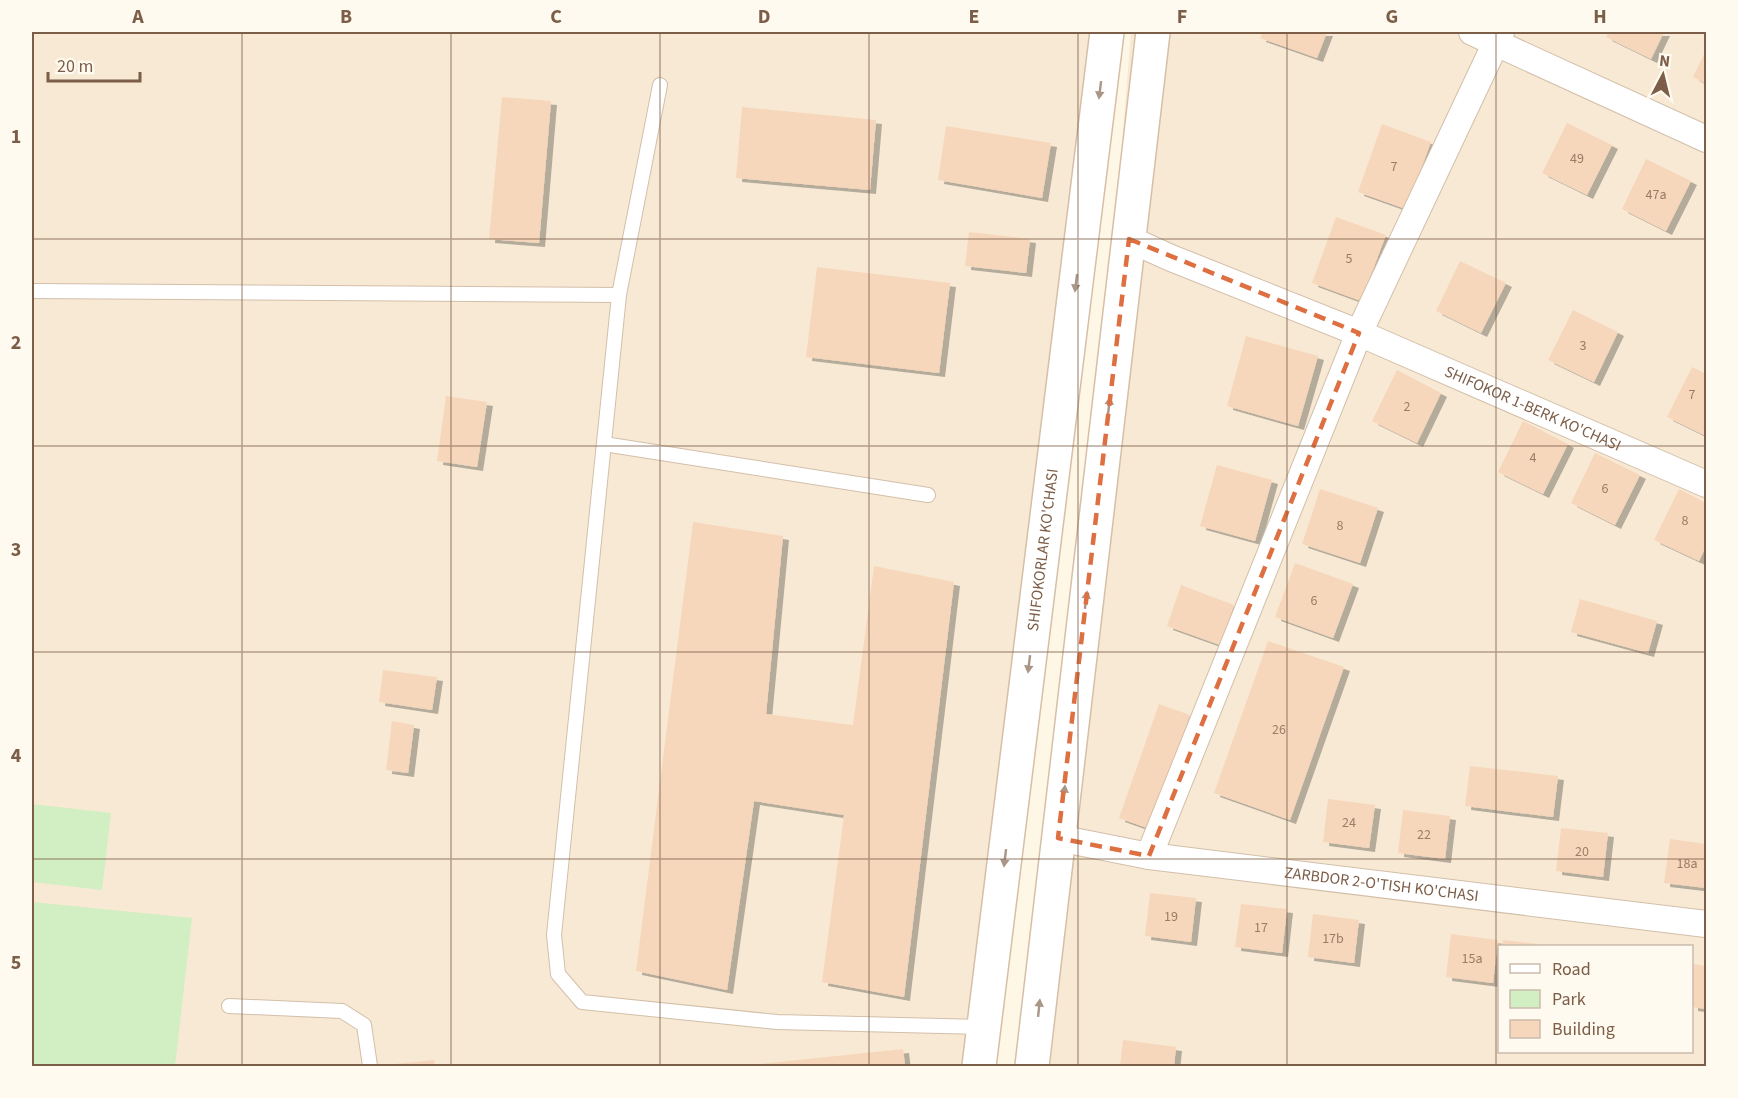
<svg xmlns="http://www.w3.org/2000/svg" width="1738" height="1098" font-family="'Source Sans 3',sans-serif">
<style>
.residential{fill:#f7e9d4;fill-rule:evenodd}
.green{fill:#d1efc2}
.building{fill:#f7d7bb;filter:url(#shadow)}
.lines{fill:none;stroke-linecap:round;stroke-linejoin:round}
.service-casing{stroke:#d3bfaa;stroke-width:16}
.minor-casing{stroke:#d3bfaa;stroke-width:28}
.secondary-casing{stroke:#d6bfa7;stroke-width:36}
.service{stroke:#fff;stroke-width:14}
.minor{stroke:#fff;stroke-width:26}
.secondary{stroke:#fff;stroke-width:33}
.oneway{fill:#aa9687}
.marked{fill:none;stroke:#de6f40;stroke-width:4.5;stroke-dasharray:12 8;stroke-linejoin:round}
.grid{fill:none;stroke:#7c5d47;stroke-width:1.5;stroke-opacity:0.55}
.labels{text-anchor:middle;dominant-baseline:central;stroke-width:5;stroke-linejoin:round;paint-order:stroke}
.number-label{font-size:14px;fill:#9b7c64}
.street-label{font-size:16px;fill:#7c5d47;stroke:#fffaef}
.neatline{fill:none;stroke:#7c5d47;stroke-width:2}
.grid-label{font-size:20px;text-anchor:middle;font-weight:bold;fill:#7c5d47}
</style>
<defs>
<filter id="shadow"><feDropShadow dx="6" dy="4" stdDeviation="0" flood-color="#0004"/></filter>
</defs>
<rect width="100%" height="100%" fill="#fff7e6"/>
<!-- residential -->
<g class="residential">
<polygon points="32,32 1103,32 969,1066 32,1066"/>
<path d="M1131 32H1706V1066H1048ZM1500 946H1692V1052H1500Z"/>
</g>
<!-- green -->
<g class="green">
<polygon points="32,804 111,813 102,890 32,882"/>
<polygon points="32,902 192,918 175,1066 32,1066"/>
</g>
<!-- building -->
<g class="building">
<polygon points="1263,32 1327,32 1317,58 1260,38"/>
<polygon points="1609,32 1664,32 1651,59 1606,37"/>
<polygon points="1706,50 1706,84 1693,77"/>
<polygon points="502,97 551,101 539,243 489,239"/>
<polygon points="742,107 876,120 870,190 736,178"/>
<polygon points="1567,123 1612,145 1587,195 1542,173"/>
<polygon points="1382,124 1431,142 1406,209 1358,192"/>
<polygon points="946,126 1051,143 1042,198 938,180"/>
<polygon points="1646,159 1691,181 1666,231 1622,209"/>
<polygon points="1336,217 1386,235 1361,301 1312,283"/>
<polygon points="969,232 1030,239 1026,273 965,266"/>
<polygon points="1460,261 1506,283 1481,333 1436,311"/>
<polygon points="817,267 950,283 939,373 806,357"/>
<polygon points="1573,310 1618,332 1594,382 1548,360"/>
<polygon points="1246,336 1318,356 1298,426 1227,406"/>
<polygon points="1692,367 1706,374 1706,436 1667,417"/>
<polygon points="1397,370 1441,393 1417,443 1372,421"/>
<polygon points="446,396 487,402 477,467 437,461"/>
<polygon points="1523,421 1568,444 1543,494 1498,472"/>
<polygon points="1595,453 1640,475 1615,525 1571,503"/>
<polygon points="1217,465 1272,480 1255,541 1200,526"/>
<polygon points="1320,489 1378,508 1360,563 1302,544"/>
<polygon points="1679,489 1706,503 1706,546 1699,561 1654,540"/>
<polygon points="693,522 783,536 766,714 853,725 874,566 954,582 904,997 822,982 844,815 754,801 727,990 636,971"/>
<polygon points="1295,563 1353,584 1333,638 1275,617"/>
<polygon points="1181,585 1234,605 1220,645 1167,626"/>
<polygon points="1580,599 1657,621 1648,653 1571,632"/>
<polygon points="1268,641 1344,667 1290,820 1214,793"/>
<polygon points="383,670 437,677 432,710 379,702"/>
<polygon points="1159,704 1190,715 1150,829 1119,818"/>
<polygon points="392,721 414,725 408,773 386,770"/>
<polygon points="1470,766 1558,776 1553,817 1465,806"/>
<polygon points="1328,799 1375,805 1369,848 1323,842"/>
<polygon points="1403,810 1450,816 1445,859 1398,853"/>
<polygon points="1561,828 1608,833 1603,877 1556,871"/>
<polygon points="1670,839 1706,844 1706,888 1664,883"/>
<polygon points="1150,893 1196,898 1191,942 1145,936"/>
<polygon points="1241,904 1287,909 1282,953 1235,947"/>
<polygon points="1313,914 1359,920 1354,963 1308,957"/>
<polygon points="1451,934 1498,940 1493,983 1446,977"/>
<polygon points="1503,940 1548,945 1548,946 1502,946"/>
<polygon points="1692,964 1706,966 1706,1009 1692,1007"/>
<polygon points="1123,1040 1176,1047 1174,1066 1120,1066"/>
<polygon points="903,1049 905,1066 749,1066 749,1065"/>
<polygon points="434,1060 435,1066 385,1066 385,1065"/>
</g>
<g class="lines">
<defs>
<g id="service">
<polyline points="660,85 619,295 554,935 558,974 582,1002 777,1022 983,1027"/>
<polyline points="32,291 619,295"/>
<polyline points="604,444 928,495"/>
<polyline points="229,1006 342,1011 364,1025 370,1066"/>
</g>
<g id="minor">
<polyline points="1472,32 1706,139"/>
<path id="s1" d="M1129 239 1171 258 1359 333 1706 484"/>
<path id="s2" d="M1058 838 1149 856 1706 924"/>
<polyline points="1149,856 1359,333 1501,32"/>
</g>
<g id="secondary">
<path id="s3" d="M979 1066 1107 32"/>
<polyline points="1032,1066 1153,32"/>
</g>
</defs>
<!-- service casing -->
<use href="#service" class="service-casing"/>
<!-- minor casing -->
<use href="#minor" class="minor-casing"/>
<!-- secondary casing -->
<use href="#secondary" class="secondary-casing"/>
<!-- service -->
<use href="#service" class="service"/>
<!-- minor -->
<use href="#minor" class="minor"/>
<!-- secondary -->
<use href="#secondary" class="secondary"/>
</g>
<!-- one-way arrows -->
<defs><path id="oneway-solid" d="M-6-.8H1V-3.2L6.5 0L1 3.2V.8H-6Z" transform="scale(1.5)"/></defs>
<g class="oneway">
<use href="#oneway-solid" transform="translate(1100 90) rotate(97)"/>
<use href="#oneway-solid" transform="translate(1076 283) rotate(97)"/>
<use href="#oneway-solid" transform="translate(1109 406) rotate(-83)"/>
<use href="#oneway-solid" transform="translate(1086 600) rotate(-83)"/>
<use href="#oneway-solid" transform="translate(1029 664) rotate(97)"/>
<use href="#oneway-solid" transform="translate(1064 794) rotate(-83)"/>
<use href="#oneway-solid" transform="translate(1005 858) rotate(97)"/>
<use href="#oneway-solid" transform="translate(1039 1008) rotate(-84)"/>
</g>
<!-- marked area -->
<path class="marked" d="M1129 239 1359 333 1149 856 1058 838Z"/>
<!-- grid -->
<path class="grid" d="M242 32V1066M451 32V1066M660 32V1066M869 32V1066M1078 32V1066M1287 32V1066M1496 32V1066M32 239H1706M32 446H1706M32 652H1706M32 859H1706"/>
<g class="labels">
<!-- number labels -->
<g class="number-label">
<text x="1577" y="159">49</text>
<text x="1394" y="167">7</text>
<text x="1656" y="195">47a</text>
<text x="1349" y="259">5</text>
<text x="1583" y="346">3</text>
<text x="1692" y="395">7</text>
<text x="1407" y="407">2</text>
<text x="1533" y="458">4</text>
<text x="1605" y="489">6</text>
<text x="1685" y="521">8</text>
<text x="1340" y="526">8</text>
<text x="1314" y="601">6</text>
<text x="1279" y="730">26</text>
<text x="1349" y="823">24</text>
<text x="1424" y="835">22</text>
<text x="1582" y="852">20</text>
<text x="1687" y="864">18a</text>
<text x="1171" y="917">19</text>
<text x="1261" y="928">17</text>
<text x="1333" y="939">17b</text>
<text x="1472" y="959">15a</text>
</g>
<!-- street labels -->
<g class="street-label">
<text stroke="none"><textPath href="#s1" startOffset="438">SHIFOKOR 1-BERK KO'CHASI</textPath></text>
<text stroke="none"><textPath href="#s3" startOffset="520">SHIFOKORLAR KO'CHASI</textPath></text>
<text stroke="none"><textPath href="#s2" startOffset="327">ZARBDOR 2-O'TISH KO'CHASI</textPath></text>
</g>
</g>
<!-- border -->
<rect width="1738" height="1098" fill="none" stroke="#fffaef" stroke-width="66"/>
<!-- legend -->
<rect x="1498" y="945" width="195" height="108" fill="#fffaef" stroke="#cbbbac" stroke-width="1.5"/>
<rect x="1510" y="964" width="30" height="9" fill="#ffffff" stroke="#cbbbac" stroke-width="1.5"/>
<text x="1552" y="975" font-size="18" fill="#7c5d47">Road</text>
<rect x="1510" y="990" width="30" height="18" fill="#d1efc2" stroke="#cbbbac" stroke-width="1.5"/>
<text x="1552" y="1005" font-size="18" fill="#7c5d47">Park</text>
<rect x="1510" y="1020" width="30" height="18" fill="#f7d7bb" stroke="#cbbbac" stroke-width="1.5"/>
<text x="1552" y="1035" font-size="18" fill="#7c5d47">Building</text>
<!-- north arrow -->
<g transform="translate(1663 75) rotate(7)" stroke="#fffaef" stroke-width="4.5" paint-order="stroke">
<path d="M0-4.5L10 22L0 15L-10 22Z" fill="#7c5d47"/>
<text y="-9" font-size="16" font-weight="bold" text-anchor="middle" fill="#7c5d47">N</text>
</g>
<!-- scale -->
<path d="M48 72v9h92v-9" fill="none" stroke="#7c5d47" stroke-width="3"/>
<text x="57" y="72" font-size="18" fill="#7c5d47" stroke="#fffaef" stroke-width="4.5" paint-order="stroke">20 m</text>
<rect x="33" y="33" width="1672" height="1032" class="neatline"/>
<g class="grid-label">
<text x="138" y="23">A</text>
<text x="346" y="23">B</text>
<text x="556" y="23">C</text>
<text x="764" y="23">D</text>
<text x="974" y="23">E</text>
<text x="1182" y="23">F</text>
<text x="1392" y="23">G</text>
<text x="1600" y="23">H</text>
<text x="16" y="143">1</text>
<text x="16" y="349">2</text>
<text x="16" y="556">3</text>
<text x="16" y="762">4</text>
<text x="16" y="969">5</text>
</g>
</svg>
